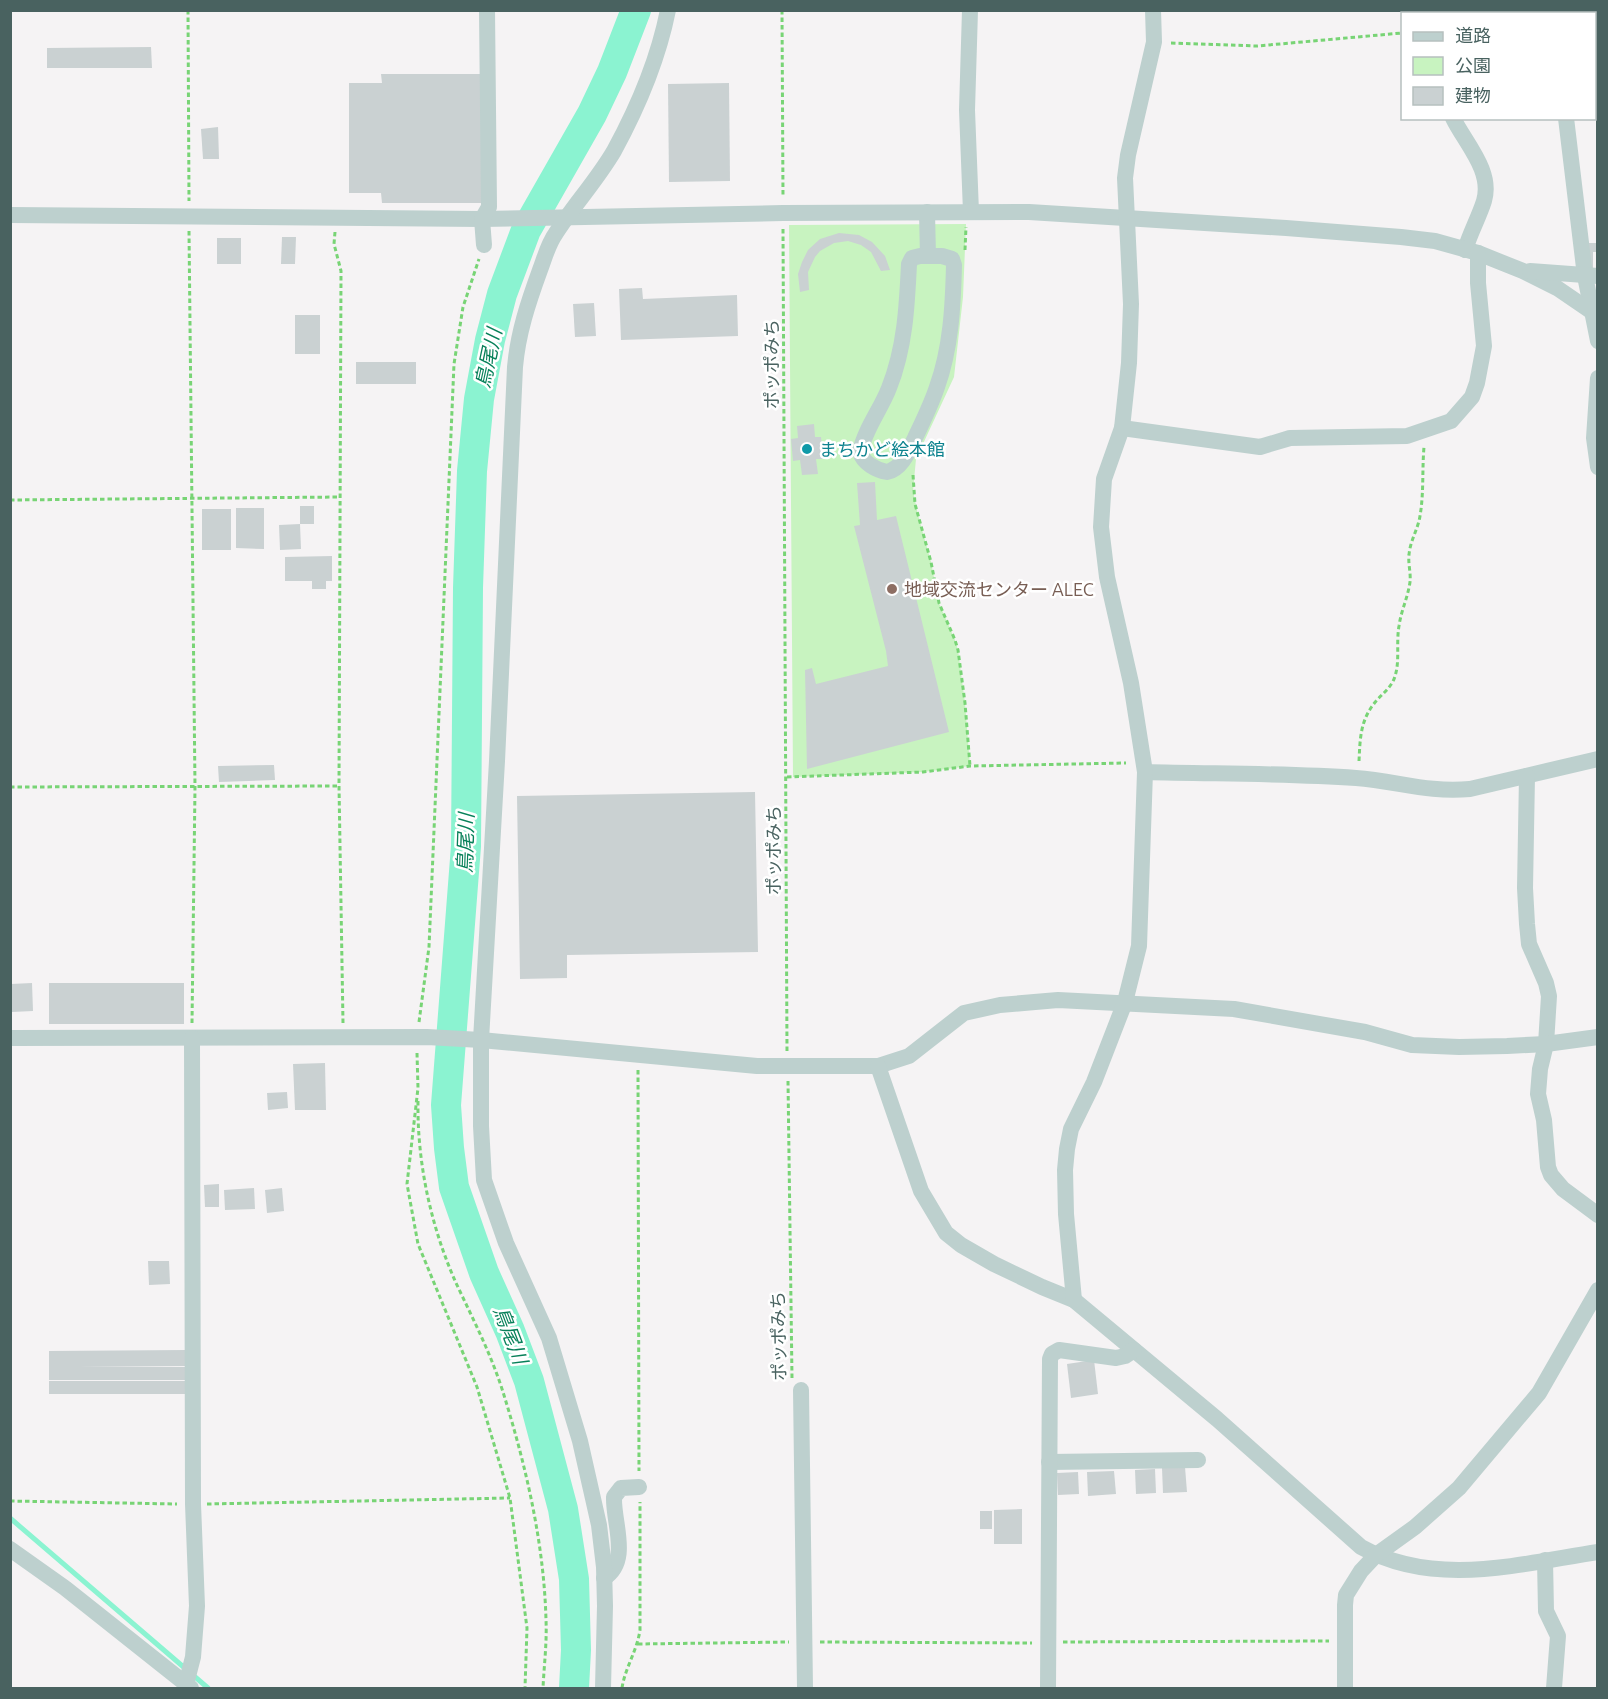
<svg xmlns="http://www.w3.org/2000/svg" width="1608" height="1699" font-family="Ubuntu,'Noto Sans JP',sans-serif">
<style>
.green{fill:#c8f3c0}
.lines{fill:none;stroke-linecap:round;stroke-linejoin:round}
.stream{stroke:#8bf3d1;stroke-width:5}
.river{stroke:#8bf3d1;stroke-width:30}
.building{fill:#cad1d2}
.path{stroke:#78d475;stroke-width:3;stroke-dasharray:4.5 3;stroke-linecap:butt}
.minor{stroke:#bdd0ce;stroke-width:16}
.culture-dot{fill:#0f9aa8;stroke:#fff;stroke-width:2}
.education-dot{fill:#8d6e63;stroke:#fff;stroke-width:2}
.labels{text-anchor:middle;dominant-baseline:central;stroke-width:5;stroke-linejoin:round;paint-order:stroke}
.street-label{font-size:18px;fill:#496260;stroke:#fff}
.culture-label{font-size:18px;fill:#0d838f;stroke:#fff;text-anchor:start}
.education-label{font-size:18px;fill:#785e54;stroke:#fff;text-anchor:start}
.water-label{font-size:20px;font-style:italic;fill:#078059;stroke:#fff}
</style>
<rect width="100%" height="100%" fill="#f5f3f4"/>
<!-- green -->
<polygon class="green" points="966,224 963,297 954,377 916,459 913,491 918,515 931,562 939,603 955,640 958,650 965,703 970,766 923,772 793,777 789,225"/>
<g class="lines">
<!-- stream -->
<polyline class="stream" points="10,1518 208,1688"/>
<!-- river -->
<polyline class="river" points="574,1688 576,1650 574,1579 563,1509 529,1381 510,1331 484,1273 454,1187 449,1148 446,1105 466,846 468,588 472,471 479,399 490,340 502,294 526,230 592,114 612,72 636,10"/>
</g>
<!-- building -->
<g class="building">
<polygon points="151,47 152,68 47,68 47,48"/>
<polygon points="381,74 483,74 483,203 382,203 381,193 349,193 349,83 382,83"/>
<polygon points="729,83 730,181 669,182 668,84"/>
<polygon points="218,127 219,159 203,159 201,129"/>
<polygon points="839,233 859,235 872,242 885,256 890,270 881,271 871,252 861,245 848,241 834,243 820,251 815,257 808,272 809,290 800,292 798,274 802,262 808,250 820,239"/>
<polygon points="282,237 296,237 295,264 281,264"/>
<rect x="217" y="238" width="24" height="26"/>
<polygon points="1584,243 1598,243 1598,252 1593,252 1593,268 1585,268"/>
<polygon points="642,288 643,299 737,295 738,336 621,340 619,289"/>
<polygon points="594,303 596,336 575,337 573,304"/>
<rect x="295" y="315" width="25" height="39"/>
<rect x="356" y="362" width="60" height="22"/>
<polygon points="814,424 815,437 821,437 823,459 816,459 818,474 802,475 800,460 793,461 791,439 798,438 797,426"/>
<polygon points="875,482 877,520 896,516 949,732 807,769 805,670 812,668 816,684 888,666 886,651 854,526 860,525 857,483"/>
<rect x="300" y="506" width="14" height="18"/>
<polygon points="236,508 264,508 264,549 236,548"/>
<rect x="202" y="509" width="29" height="41"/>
<polygon points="300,524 301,549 280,550 279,525"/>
<polygon points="332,556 332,581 326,581 326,589 312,589 312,581 285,581 285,557"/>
<polygon points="274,765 275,780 219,782 218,766"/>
<polygon points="755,792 758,952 567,955 567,978 520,979 517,796"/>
<polygon points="32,983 33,1011 12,1012 11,984"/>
<rect x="49" y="983" width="135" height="41"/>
<polygon points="325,1063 326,1110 295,1110 293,1064"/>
<polygon points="287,1092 288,1108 268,1110 267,1093"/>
<polygon points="219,1184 219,1207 205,1207 204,1185"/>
<polygon points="254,1188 255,1209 225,1210 224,1190"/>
<polygon points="282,1188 284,1211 267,1213 265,1190"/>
<polygon points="148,1261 169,1261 170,1284 149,1285"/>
<polygon points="186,1350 186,1366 79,1366 186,1367 186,1380 49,1380 49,1351"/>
<polygon points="1094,1360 1098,1394 1071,1398 1067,1364"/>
<rect x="49" y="1381" width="137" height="13"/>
<polygon points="1185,1467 1187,1492 1163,1493 1162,1468"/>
<polygon points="1155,1469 1156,1493 1136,1494 1135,1470"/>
<polygon points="1114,1471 1116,1494 1088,1496 1087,1472"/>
<polygon points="1078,1472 1079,1494 1058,1495 1057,1473"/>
<polygon points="1022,1509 1022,1544 994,1544 994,1510"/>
<rect x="980" y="1511" width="12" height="18"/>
</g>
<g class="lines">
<!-- path -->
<g class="path">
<polyline points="188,10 189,201"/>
<polyline points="782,10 783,196"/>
<polyline points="1171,43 1257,46 1402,33"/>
<polyline points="783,229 787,1051"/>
<polyline points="189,231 195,787 192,1023"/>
<polyline points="335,232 334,244 341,271 339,786 343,1023"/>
<polyline points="965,250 966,227"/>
<polyline points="913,475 915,504 931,562 939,603 955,640 958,650 965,703 970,766"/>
<polyline points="10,500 340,497"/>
<path d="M1359 761C1360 741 1360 722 1373 705 1380 695 1392 688 1395 676 1400 661 1396 643 1399 626 1401 611 1408 597 1410 582 1411 573 1408 564 1409 555 1410 541 1418 529 1420 516 1424 493 1422 470 1424 447"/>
<polyline points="787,777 923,772 970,766 1126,763"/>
<polyline points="10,787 339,786"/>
<polyline points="419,1022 429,947 454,364 463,307 479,259"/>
<polyline points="417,1053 418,1088 407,1184 418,1244 477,1387 510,1498 527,1628 525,1688"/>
<polyline points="638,1070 639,1471"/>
<polyline points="788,1081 792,1378"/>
<path d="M418 1101C417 1163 431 1227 456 1283 473 1319 491 1354 503 1392 526 1466 544 1543 546 1620 547 1643 544 1666 543 1688"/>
<polyline points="10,1501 177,1504"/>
<polyline points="207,1504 510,1498"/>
<polyline points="820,1642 1032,1643"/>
<polyline points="1063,1642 1329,1641"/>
<polyline points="638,1644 789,1642"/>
<path d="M622 1688C625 1668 637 1651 640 1630V1502"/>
</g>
<!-- minor -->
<g class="minor">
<polyline points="970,10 967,110 971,212"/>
<polyline points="1519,10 1519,14"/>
<polyline points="1411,14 1412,10"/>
<path d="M1453 118C1465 143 1493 171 1484 201 1479 217 1470 233 1465 250"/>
<polyline points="1566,118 1585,276 1598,341"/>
<polyline points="927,212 928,256"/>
<polyline points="10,215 482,219 783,213 1029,212 1286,228 1401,237 1435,241 1478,253 1523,271 1557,288 1598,316"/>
<polyline points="484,245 482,219 489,207 487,10"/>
<path d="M920 256H942L952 259 954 265C953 306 951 348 937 387 931 405 923 421 915 438 909 450 902 469 887 472 876 470 863 463 860 452 865 429 881 409 889 388 905 348 907 306 909 264L912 258Z"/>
<polyline points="1530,271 1598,276"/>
<polyline points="1598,378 1594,438 1598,467"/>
<polyline points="1122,428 1260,447 1290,438 1407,436 1451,421 1472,397 1477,383 1484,346 1478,283 1478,253"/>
<path d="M1145 772C1215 774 1286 773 1356 778 1397 781 1428 793 1470 789L1598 759"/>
<polyline points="1527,776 1525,888 1527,924 1529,944 1546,983 1549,996 1546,1044 1540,1069 1538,1094 1544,1120 1548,1167 1551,1175 1563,1189 1598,1215"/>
<polyline points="10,1038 427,1037 481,1040 757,1066 878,1066 909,1056 964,1013 1000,1005 1058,1000 1234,1009 1365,1032 1412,1045 1459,1047 1507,1046 1546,1044 1598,1037"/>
<path d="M878 1066 921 1191 946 1233 961 1245 994 1264 1042 1287 1074 1300 1217 1419 1361 1547C1435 1588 1519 1564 1598 1552"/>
<polyline points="1074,1300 1066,1214 1065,1170 1067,1149 1071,1129 1094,1082 1125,1002 1139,946 1145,772 1131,683 1107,577 1101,527 1104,479 1122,428 1129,363 1131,304 1125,178 1128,155 1154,42 1153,10"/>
<polyline points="801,1390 805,1688"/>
<polyline points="1049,1462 1198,1460"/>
<polyline points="10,1549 65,1588 191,1688"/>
<polyline points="1545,1560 1546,1611 1558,1636 1554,1688"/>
<path d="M604 1578C631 1561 613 1523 614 1497L621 1488 639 1487"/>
<polyline points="185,1688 193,1657 197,1606 193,1504 192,1038"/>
<path d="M603 1688 605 1606 604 1567 599 1525 580 1441 549 1338 506 1243 484 1180 481 1126V1040L497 761 515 367C518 333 528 303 540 270 545 257 548 244 556 233 574 205 597 180 614 151 638 107 658 60 668 10"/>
<polyline points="1048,1688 1050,1359 1052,1354 1059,1350 1116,1358 1125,1356 1134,1350"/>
<polyline points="1345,1688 1345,1605 1346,1595 1361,1571 1376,1555 1415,1527 1459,1488 1539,1393 1598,1290"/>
</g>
</g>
<!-- markers -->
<circle class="culture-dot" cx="807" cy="449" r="6"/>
<circle class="education-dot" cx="892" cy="589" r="6"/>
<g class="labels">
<!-- street labels -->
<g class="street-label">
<text transform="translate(771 364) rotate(-90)">ポッポみち</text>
<text transform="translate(773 850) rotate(-90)">ポッポみち</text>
<text transform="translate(778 1336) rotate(-91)">ポッポみち</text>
</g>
<!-- culture labels -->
<g class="culture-label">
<text x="819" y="449">まちかど絵本館</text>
</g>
<!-- education labels -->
<g class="education-label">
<text x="904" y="589">地域交流センター ALEC</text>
</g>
<!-- water labels -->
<g class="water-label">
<text transform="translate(488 358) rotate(-78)">鳥尾川</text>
<text transform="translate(465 843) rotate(-88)">鳥尾川</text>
<text transform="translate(511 1335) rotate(69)">鳥尾川</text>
</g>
</g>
<!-- border -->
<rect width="1608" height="1699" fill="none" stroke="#496260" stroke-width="24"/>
<!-- legend -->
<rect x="1401" y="12" width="195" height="108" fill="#ffffff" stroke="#b6c0bf" stroke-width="1.5"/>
<rect x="1413" y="32" width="30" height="9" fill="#bdd0ce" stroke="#b6c0bf" stroke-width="1.5"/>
<text x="1455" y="42" font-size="18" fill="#496260">道路</text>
<rect x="1413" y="57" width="30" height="18" fill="#c8f3c0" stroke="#b6c0bf" stroke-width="1.5"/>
<text x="1455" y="72" font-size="18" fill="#496260">公園</text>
<rect x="1413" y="87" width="30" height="18" fill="#cad1d2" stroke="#b6c0bf" stroke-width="1.5"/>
<text x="1455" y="102" font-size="18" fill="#496260">建物</text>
</svg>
